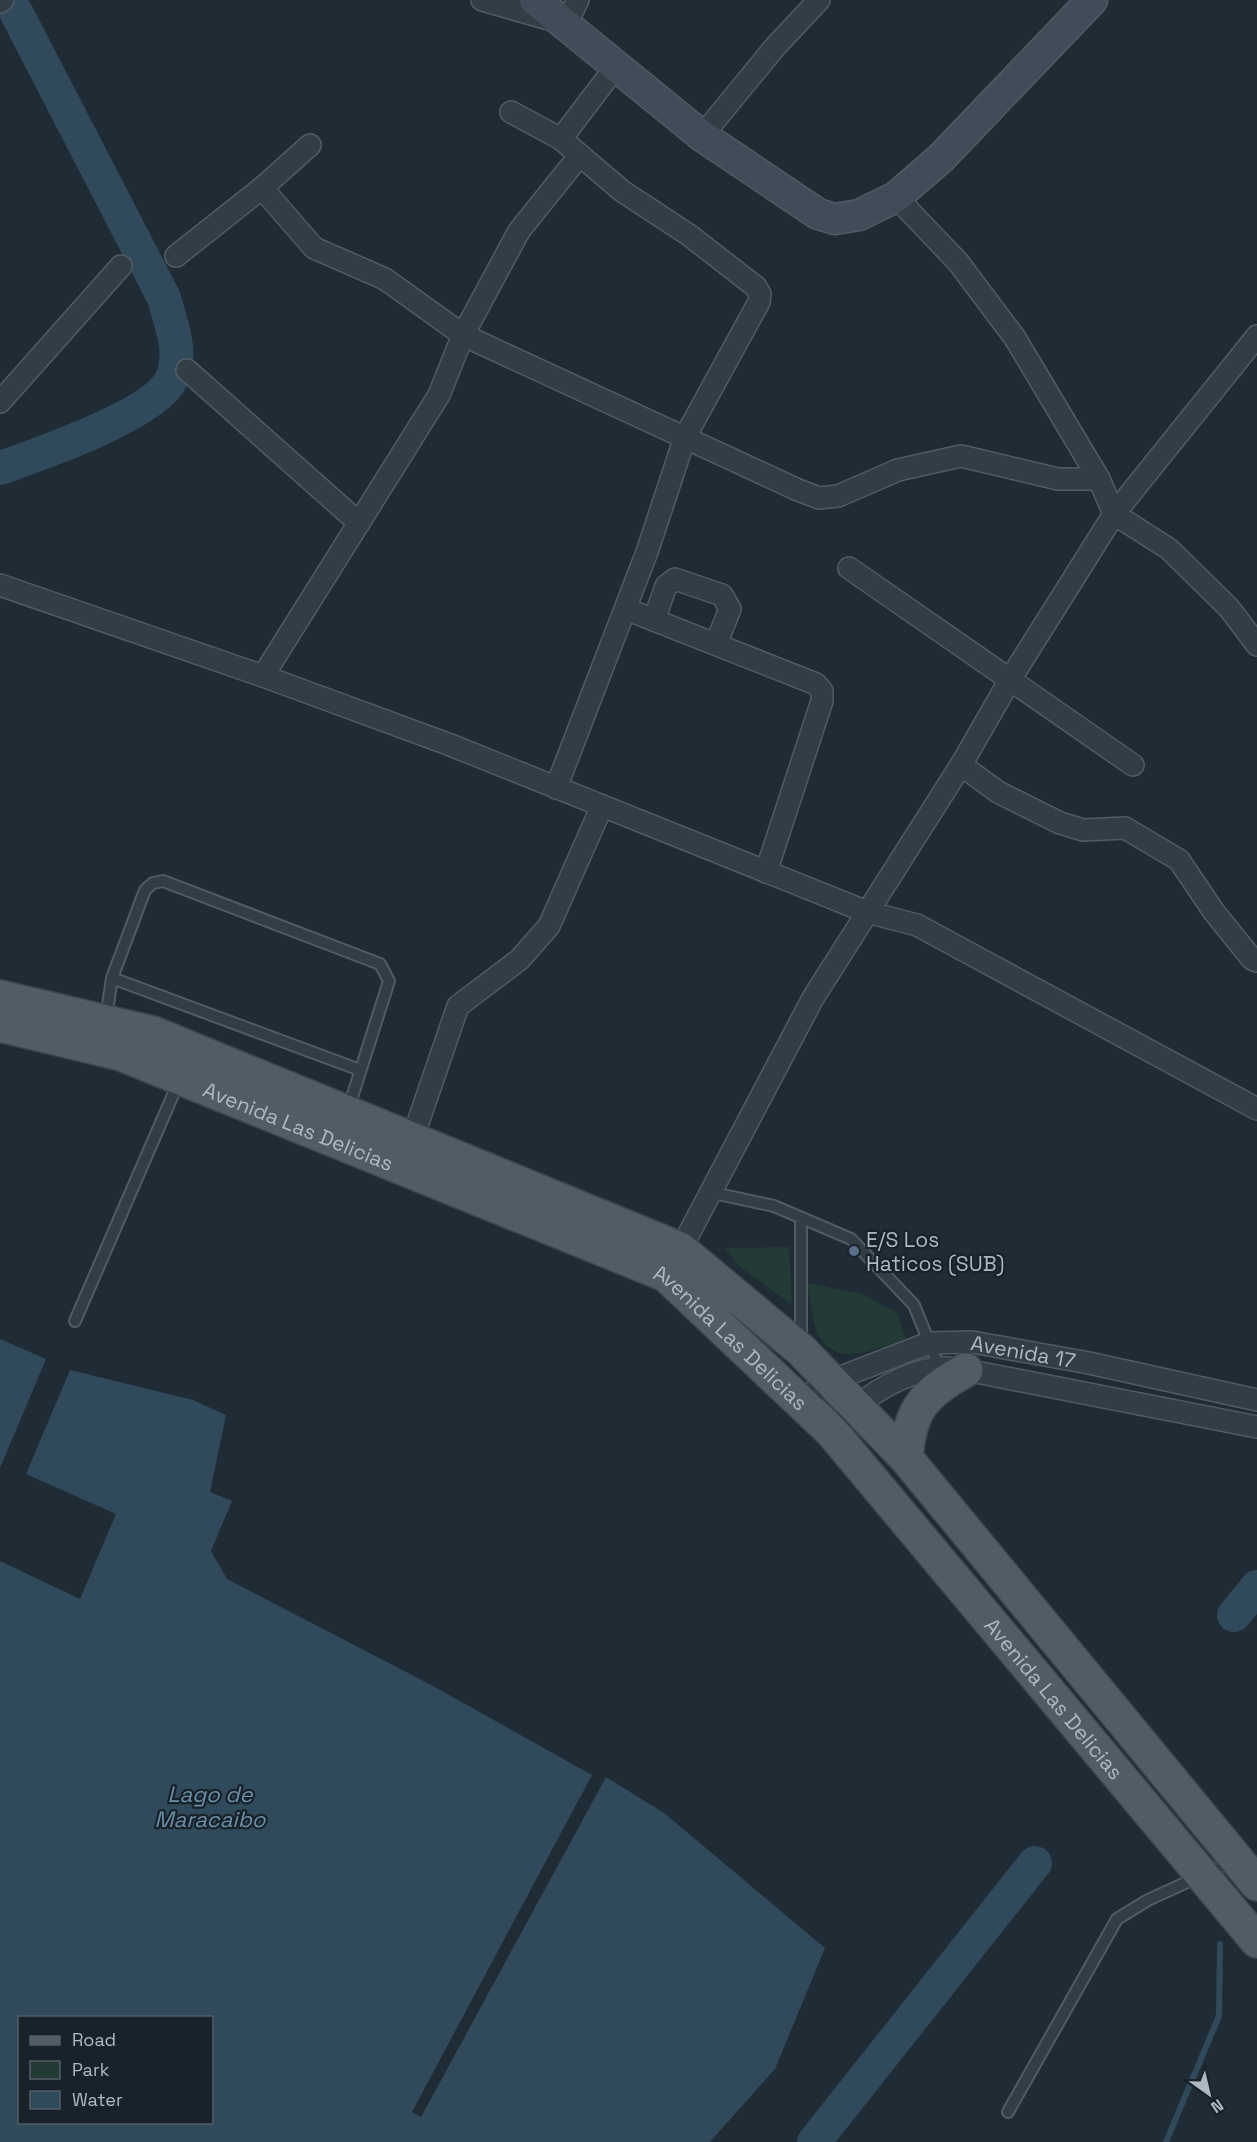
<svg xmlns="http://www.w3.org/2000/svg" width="1257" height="2142" font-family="'Space Grotesk',sans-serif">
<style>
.green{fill:#243a37}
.water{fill:#30495b;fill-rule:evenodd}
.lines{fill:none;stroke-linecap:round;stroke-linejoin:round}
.stream{stroke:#30495b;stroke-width:6}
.river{stroke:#30495b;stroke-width:34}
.lane-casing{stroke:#505b64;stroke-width:14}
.street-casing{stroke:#505b64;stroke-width:24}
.secondary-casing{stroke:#505b64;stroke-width:33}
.primary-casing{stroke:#3c464f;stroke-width:36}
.lane{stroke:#323e46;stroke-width:10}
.street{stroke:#323e46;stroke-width:21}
.secondary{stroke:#404d59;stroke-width:30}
.primary{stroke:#505d66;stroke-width:33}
.service-dot{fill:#5c6f8a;stroke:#18222a;stroke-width:2}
.labels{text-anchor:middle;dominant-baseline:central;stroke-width:4.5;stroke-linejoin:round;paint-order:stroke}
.street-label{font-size:21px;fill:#acb9c3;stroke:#18222a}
.poi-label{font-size:21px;fill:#acb9c3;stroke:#18222a;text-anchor:start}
.water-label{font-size:22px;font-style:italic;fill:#6c8fa8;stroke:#18222a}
</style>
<rect width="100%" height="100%" fill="#1f2c35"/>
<!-- green -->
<g class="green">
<polygon points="789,1247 792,1305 739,1266 725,1248"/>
<path d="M807 1283 862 1294 897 1313 906 1339C879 1347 840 1369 820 1338 813 1327 810 1297 807 1283Z"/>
</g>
<!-- water -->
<g class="water">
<polygon points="0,1339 46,1359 0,1468"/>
<path d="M70 1370 193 1400 226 1415 210 1492 232 1501 211 1551 227 1579 433 1686 592 1775 412 2112 421 2117 606 1777 664 1813 825 1948 775 2069 710 2142H0V1561L80 1599 116 1514 26 1474ZM20 2018H212V2122H20Z"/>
</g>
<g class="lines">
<!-- stream -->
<polyline class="stream" points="1166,2142 1219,2016 1220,1944"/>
<!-- river -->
<g class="river">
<path d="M0 468C37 455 157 414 172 378 183 353 171 324 164 298L16 12"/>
<polyline points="1234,1615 1257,1587"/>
<polyline points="814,2142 1035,1863"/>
</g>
<defs>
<g id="lane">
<polyline points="112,978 360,1070"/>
<polyline points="106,1018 112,978 145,890 153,883 163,881 380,964 389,981 348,1110"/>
<polyline points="709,1192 774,1206 851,1239 914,1305 939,1367"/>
<polyline points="801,1218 801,1341"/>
<polyline points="75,1321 179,1081"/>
<polyline points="1008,2112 1117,1919 1148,1900 1233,1861"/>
</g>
<g id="street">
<polyline points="482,0 566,24 578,0"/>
<polyline points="0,2 3,0"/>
<polyline points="511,112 561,139 622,191 689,235 756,287 760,294 759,302 685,437 647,552 556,788"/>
<polyline points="702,136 775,47 819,0"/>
<polyline points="561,139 617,65"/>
<polyline points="310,145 262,188 314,248 385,279 463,335 798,490 819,498 838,496 898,470 961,456 1058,479 1099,479"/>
<polyline points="896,197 958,262 1015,338 1099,479 1114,514 1169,549 1229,608 1257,645"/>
<polyline points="176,256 262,188"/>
<polyline points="187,370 359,523"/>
<polyline points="0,402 121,266"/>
<polyline points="849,568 1133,765"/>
<polyline points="0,585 263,676 448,744 867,912 917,925 1257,1109"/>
<polyline points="626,609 816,684 822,691 822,701 766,872"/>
<polyline points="654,620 666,586 675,579 722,595 730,609 716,644"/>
<polyline points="263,676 439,395 463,335 519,231 580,155"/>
<polyline points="961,765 998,792 1060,823 1083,830 1125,828 1179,860 1214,912 1252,959 1257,961"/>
<polyline points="413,1137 458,1006 519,960 549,926 602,806"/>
<polyline points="675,1260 813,998 961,765 1011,678 1114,514 1257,336"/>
<path id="s1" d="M799 1401 833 1380 929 1343 972 1342 1089 1363 1257 1400"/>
<path d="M848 1415C869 1393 906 1372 938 1368 946 1367 957 1369 966 1370L1257 1427"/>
</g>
<polyline id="secondary" points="535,0 702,136 818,214 835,219 859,215 896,197 941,158 1092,0"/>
<g id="primary">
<polyline points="0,997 153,1033 680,1249 801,1350 906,1458 1257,1884"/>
<path id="s2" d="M0 1025 121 1054 666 1275 832 1432 1257 1941"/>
<path d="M906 1458C910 1409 923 1394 966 1370"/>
</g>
</defs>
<!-- lane casing -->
<use href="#lane" class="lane-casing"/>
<!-- street casing -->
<use href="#street" class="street-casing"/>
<!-- secondary casing -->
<use href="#secondary" class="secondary-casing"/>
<!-- primary casing -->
<use href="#primary" class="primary-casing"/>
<!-- lane -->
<use href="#lane" class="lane"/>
<!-- street -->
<use href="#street" class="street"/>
<!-- secondary -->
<use href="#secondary" class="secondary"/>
<!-- primary -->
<use href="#primary" class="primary"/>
</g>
<!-- markers -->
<circle class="service-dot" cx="854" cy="1251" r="6"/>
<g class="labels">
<!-- street labels -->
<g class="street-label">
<text stroke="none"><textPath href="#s2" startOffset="316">Avenida Las Delicias</textPath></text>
<text stroke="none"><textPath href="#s2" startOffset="802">Avenida Las Delicias</textPath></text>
<text stroke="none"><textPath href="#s1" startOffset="238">Avenida 17</textPath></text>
<text stroke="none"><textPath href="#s2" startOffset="1288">Avenida Las Delicias</textPath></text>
</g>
<!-- poi labels -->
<g class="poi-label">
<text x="866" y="1239">E/S Los<tspan x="866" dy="24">Haticos (SUB)</tspan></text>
</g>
<!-- water labels -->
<g class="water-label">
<text x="210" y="1794">Lago de<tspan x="210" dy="25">Maracaibo</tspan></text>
</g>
</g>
<!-- legend -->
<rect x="18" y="2016" width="195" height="108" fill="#18222a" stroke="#535e67" stroke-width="1.5"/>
<rect x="30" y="2036" width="30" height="9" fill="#505d66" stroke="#535e67" stroke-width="1.5"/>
<text x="72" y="2046" font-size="18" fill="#acb9c3">Road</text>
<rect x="30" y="2061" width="30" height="18" fill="#243a37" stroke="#535e67" stroke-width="1.5"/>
<text x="72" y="2076" font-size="18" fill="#acb9c3">Park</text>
<rect x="30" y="2091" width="30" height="18" fill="#30495b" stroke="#535e67" stroke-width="1.5"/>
<text x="72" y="2106" font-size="18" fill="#acb9c3">Water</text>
<!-- north arrow -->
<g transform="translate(1209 2094) rotate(146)" stroke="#18222a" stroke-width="4.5" paint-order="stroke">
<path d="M0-4.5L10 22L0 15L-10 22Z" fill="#acb9c3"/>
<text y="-9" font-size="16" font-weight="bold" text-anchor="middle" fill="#acb9c3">N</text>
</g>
</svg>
